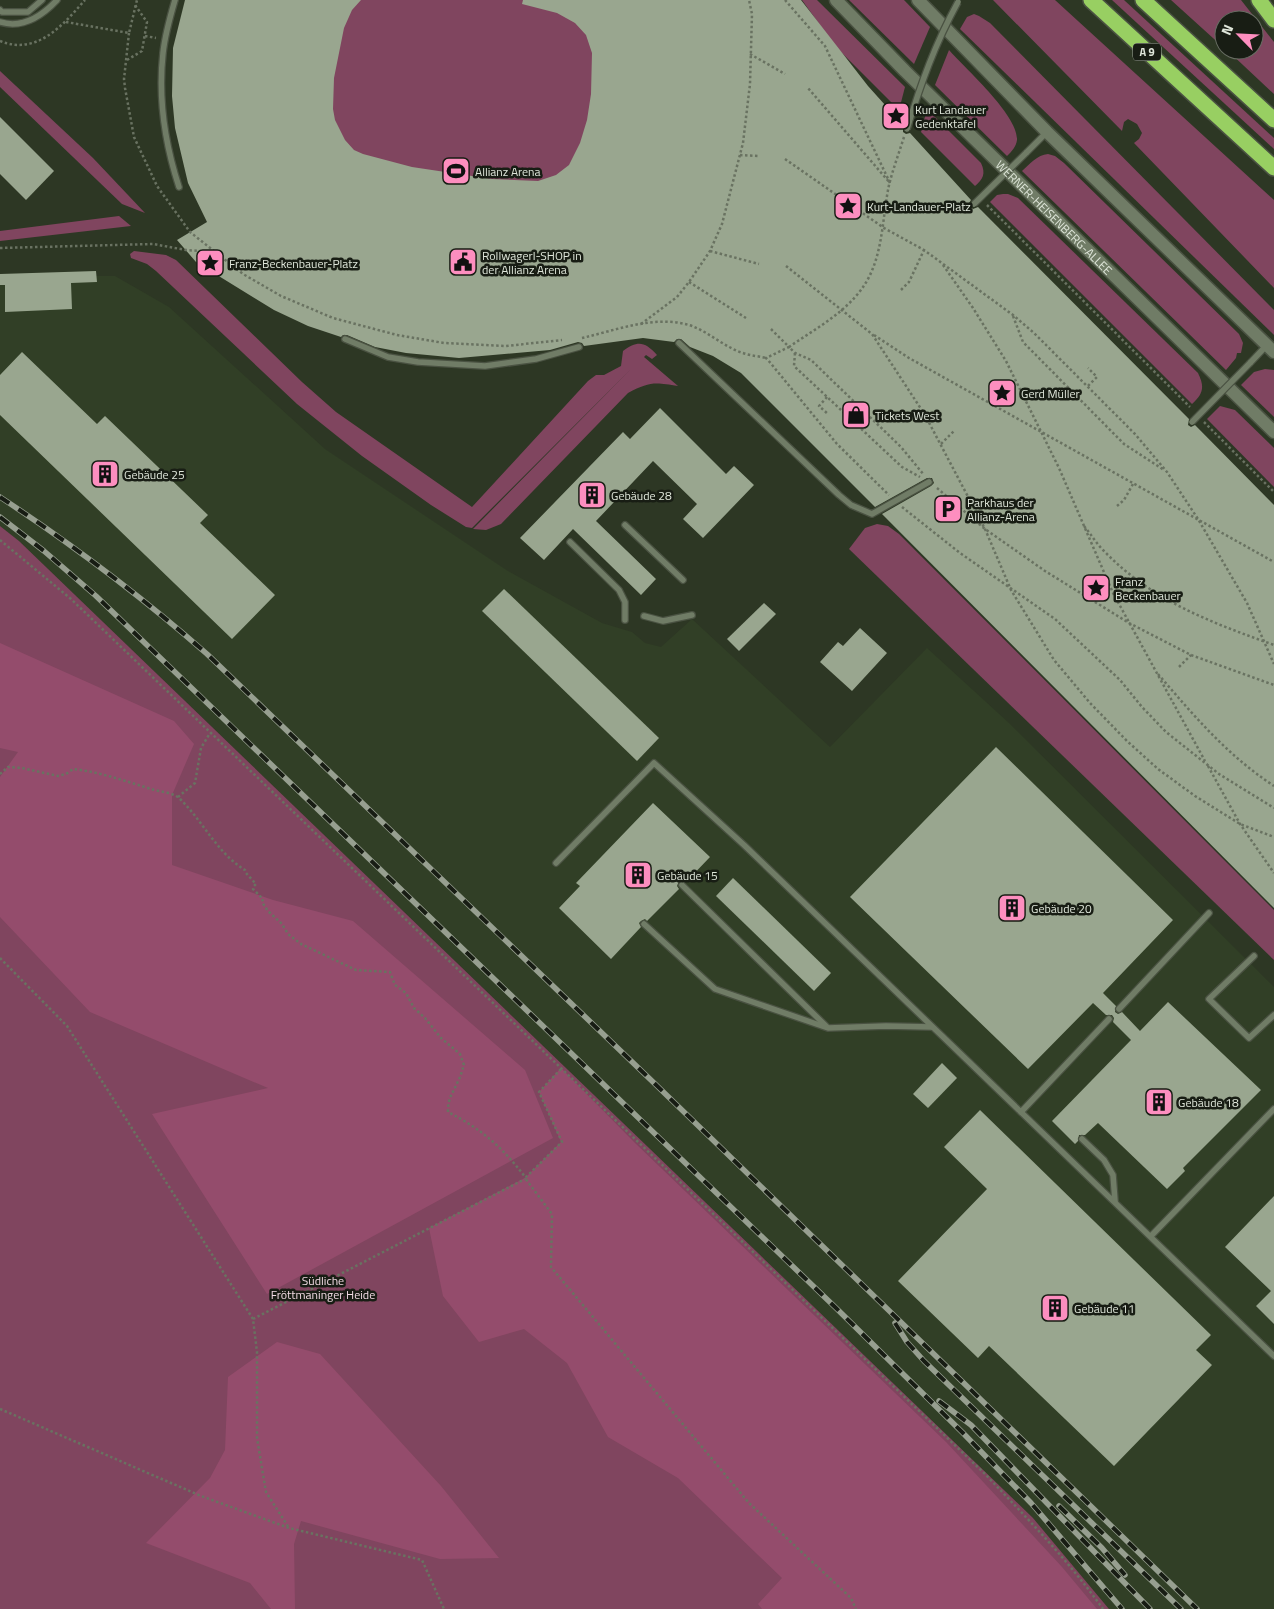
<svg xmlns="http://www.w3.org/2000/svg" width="1274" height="1609" font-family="'Titillium Web',sans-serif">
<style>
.built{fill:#313f26}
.green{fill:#80455f}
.forest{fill:#944c6c}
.building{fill:#99a68f}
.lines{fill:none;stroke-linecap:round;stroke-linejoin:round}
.service-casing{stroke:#4a5242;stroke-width:8}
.tertiary-casing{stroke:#4a5242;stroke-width:15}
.motorway-casing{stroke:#4a5242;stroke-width:18}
.path{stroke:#697261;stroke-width:2.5;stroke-dasharray:2.5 2.5;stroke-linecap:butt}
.service{stroke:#707c66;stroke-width:5.5}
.tertiary{stroke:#707c66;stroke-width:12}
.motorway{stroke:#98cf62;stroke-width:15}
.rail-casing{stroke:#979f90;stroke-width:5.5}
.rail{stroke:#181d14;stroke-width:4;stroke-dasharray:11;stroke-linecap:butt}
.service-bridge-casing{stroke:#4a5242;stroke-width:8;stroke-linecap:butt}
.service-bridge{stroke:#707c66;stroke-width:5.5}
.labels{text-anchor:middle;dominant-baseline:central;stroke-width:5;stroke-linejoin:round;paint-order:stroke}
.shield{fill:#181d14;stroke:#a3aa9f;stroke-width:1}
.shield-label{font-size:11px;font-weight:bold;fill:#dfe6da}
.poi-label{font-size:12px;fill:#dfe6da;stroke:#181d14;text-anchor:start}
.street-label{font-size:12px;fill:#dfe6da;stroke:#181d14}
.park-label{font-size:12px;fill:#f1dae3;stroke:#181d14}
</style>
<rect width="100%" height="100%" fill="#2d3724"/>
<!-- built -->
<polygon class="built" points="0,276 115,276 169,307 325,449 508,571 602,623 632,632 645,643 661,647 692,619 830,747 927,648 1009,723 1274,987 1274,1609 1109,1609 1033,1518 19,541 0,526"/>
<!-- green -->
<g class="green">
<polygon points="202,0 736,0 533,329"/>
<polygon points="802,0 817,0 905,87 899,110 835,46"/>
<polygon points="849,0 904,0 930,27 914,64"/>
<polygon points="993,0 1055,0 1274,200 1274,288 1134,143 1139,139 1142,133 1137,124 1128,119 1124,122 1122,131"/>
<polygon points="1112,0 1124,0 1274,138 1274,149"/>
<polygon points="1171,0 1241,0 1274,42 1274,94 1227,50 1254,50 1254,20 1224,20 1224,48"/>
<polygon points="974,14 979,16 990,23 1274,310 1274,335 960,29 967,17"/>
<path d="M949 50C965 68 1019 116 1017 140 1016 147 1012 151 1007 156L935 85Z"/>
<polygon points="0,71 93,158 145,213 122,204 0,87"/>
<path d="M927 109 981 163C986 174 983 179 975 186L921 132Z"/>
<path d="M1048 154 1055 156 1064 163 1239 334 1243 343 1241 353H1237L1236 358 1226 370 1022 171C1030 164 1037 155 1048 154Z"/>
<path d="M1003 194H1008L1018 198 1198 373C1205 387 1203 394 1192 404L990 202 997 195Z"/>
<polygon points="119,216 131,226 0,241 0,231"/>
<path d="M134 251 166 255 176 260 302 382 336 412 472 507 588 381 596 375H604L621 366 623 351C638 340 645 342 657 355L652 359 646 355 644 357 678 386C654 382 649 382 628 393L501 524 486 530 473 529 631 369 472 528 466 527 431 505 362 456 297 404 156 271 147 264 131 258 130 254Z"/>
<polygon points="1265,369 1274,370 1274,417 1241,385 1254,372"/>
<polygon points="1220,406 1235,410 1274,448 1274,487 1207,419"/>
<polygon points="877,524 888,526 899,534 1274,910 1274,960 849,549 865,528"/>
<polygon points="0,526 19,541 1033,1518 1109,1609 0,1609"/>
</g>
<!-- forest -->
<g class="forest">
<polygon points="0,643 174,721 194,744 172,795 172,865 273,900 353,921 525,1070 553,1138 267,1294 152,1114 268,1088 90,1012 0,917 0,777 18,752 0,748"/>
<polygon points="561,1068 635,1143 946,1442 1062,1567 1097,1609 762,1609 758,1604 782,1578 678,1478 608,1437 567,1363 524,1329 479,1342 443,1296 429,1228 525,1178 561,1142 539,1092"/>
<polygon points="277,1342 320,1354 441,1486 499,1558 440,1559 301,1521 294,1544 295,1609 271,1609 250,1583 146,1543 210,1478 225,1450 228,1377"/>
</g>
<!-- building -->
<g class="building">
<polygon points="185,0 361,0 352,10 344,28 334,78 333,109 335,120 345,140 354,150 363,154 412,167 492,179 538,181 556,175 569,165 580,143 587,120 591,94 592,53 586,35 575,23 557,13 522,4 523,0 801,0 868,86 903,125 903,132 906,134 910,133 971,200 969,203 970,207 973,209 978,207 981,210 1189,419 1188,425 1191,427 1195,425 1274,505 1274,908 882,514 931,486 934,483 932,478 927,478 875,507 741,373 713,356 690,347 681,339 677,339 674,342 643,338 584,346 582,343 578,342 550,350 459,358 406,353 375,347 347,335 343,335 341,337 308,326 274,310 196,262 177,240 207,222 188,183 175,128 172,96 173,48"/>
<polygon points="0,117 54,171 26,200 0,174"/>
<polygon points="96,271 97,282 71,283 72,309 5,312 5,285 0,285 0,274"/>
<polygon points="22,352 97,424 105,416 208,515 200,523 275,595 232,639 0,415 0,375"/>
<polygon points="660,408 726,474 734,466 754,485 703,538 683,519 697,504 653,461 596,521 656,579 641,595 573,529 544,560 520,538 623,432 630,439"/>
<polygon points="504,589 659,738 637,761 482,611"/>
<polygon points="764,603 776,614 739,651 727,639"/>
<polygon points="860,628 887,653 852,691 820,662 838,642 843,646"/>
<polygon points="996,747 1173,920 1103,993 1116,1006 1115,1012 1118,1014 1122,1012 1140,1031 1168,1002 1261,1090 1183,1168 1185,1171 1167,1189 1098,1123 1085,1135 1079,1135 1078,1141 1075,1144 1052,1121 1131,1040 1113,1022 1114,1018 1112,1015 1106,1015 1093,1003 1028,1069 850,897"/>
<polygon points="653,803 710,857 686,882 683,880 679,881 677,886 679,889 647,921 645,919 641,921 639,923 641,927 611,959 559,908 580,886 576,883"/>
<polygon points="733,878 831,973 814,991 716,896"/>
<polygon points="942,1063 957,1078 928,1108 913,1094"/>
<polygon points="980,1110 1211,1335 1196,1350 1212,1365 1114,1466 989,1346 978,1358 898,1281 987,1189 944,1147"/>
<polygon points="1274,1196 1274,1324 1256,1306 1271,1291 1225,1247"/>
</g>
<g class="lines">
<defs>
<g id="service">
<path d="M175 0C170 17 165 35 163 53 158 98 165 144 179 187"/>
<polyline points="0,10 2,12 28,12 42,0"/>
<path d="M0 22C23 29 42 16 57 0"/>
<polyline points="1026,153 1047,132"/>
<polyline points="345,339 388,357 418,362 485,366 536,359 579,347"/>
<polyline points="679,343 839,495 851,505 872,514 929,482"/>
<polyline points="1250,363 1267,345"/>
<polyline points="625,525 683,580"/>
<polyline points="570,542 619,590 625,602 625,620"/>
<polyline points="644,616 663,621 692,615"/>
<polyline points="556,863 654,763 744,845 1274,1356"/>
<polyline points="682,885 827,1027"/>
<polyline points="644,924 715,989 828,1028 886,1026 932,1027"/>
<polyline points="1254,956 1209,999 1249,1038 1274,1015"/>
<polyline points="1119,1009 1209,913"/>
<polyline points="1021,1112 1109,1019"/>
<polyline points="1082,1139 1104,1160 1113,1175 1115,1201"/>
<polyline points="1151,1236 1274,1109"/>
</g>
<g id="tertiary">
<path id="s1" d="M836 0 905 71 1274 432"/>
<polyline points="918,0 1047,132 1274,352"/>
</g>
<g id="motorway">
<polyline points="1091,0 1274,168"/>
<polyline points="1143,0 1274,120"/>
<polyline points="1259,0 1274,20"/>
</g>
</defs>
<!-- service casing -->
<use href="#service" class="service-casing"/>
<!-- tertiary casing -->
<use href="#tertiary" class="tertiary-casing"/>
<!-- motorway casing -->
<use href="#motorway" class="motorway-casing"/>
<!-- path -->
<g class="path">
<polyline points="785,0 825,46 890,183 808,88"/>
<polyline points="66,22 129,33 137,0"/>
<polyline points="129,33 124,79 125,88 134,137 157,186 190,232 243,274 281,296 333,318 397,335 444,343 506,346 562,340"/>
<polyline points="145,36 156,38"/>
<path d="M0 41C37 56 63 25 85 0"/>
<polyline points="750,54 785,74"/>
<polyline points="127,60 142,51 147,22 135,5"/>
<path d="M904 137C899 153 893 169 889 185 881 223 884 265 856 296 838 317 812 331 789 347L795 353 811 360 901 447 924 475"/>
<polyline points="740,155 758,156"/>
<polyline points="785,159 884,228 924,250 1013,315 1034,333 1135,434 1167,472 1198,519 1247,603 1274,664"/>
<polyline points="987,205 1190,407"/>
<polyline points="0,248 153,244 186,250 213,252"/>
<polyline points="710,251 759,264"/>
<polyline points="943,265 973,308 1006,361 1059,468 1113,593 1205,761"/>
<polyline points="786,266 872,334 925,415 985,529 1011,590 1054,660 1090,703 1127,741 1158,769 1195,796 1240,824 1274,837"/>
<polyline points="689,282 746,318"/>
<polyline points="901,290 909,282 924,250"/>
<polyline points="1013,316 1023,342 1124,444 1164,470"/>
<polyline points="641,324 677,297 689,282 710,251 722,224 743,143 750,84 752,14 749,0"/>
<polyline points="771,329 789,347 766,358 768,360 837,444 889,495"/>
<polyline points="874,335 909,358 1274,562"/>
<path d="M582 338C617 330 657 314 692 326 710 333 726 348 743 353 751 356 759 356 766 358"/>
<polyline points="795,353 794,366 902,467 920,477"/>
<polyline points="1088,386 1097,377 1088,368"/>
<polyline points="827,397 819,406 828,414"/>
<polyline points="1204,422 1274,492"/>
<polyline points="941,444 955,430"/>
<polyline points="937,488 985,529 1045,571 1129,623 1191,655 1274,685"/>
<polyline points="1117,506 1124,500 1133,484"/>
<polyline points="902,507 960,553 1055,619 1120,680 1142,707 1166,732 1219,774 1274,808"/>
<path d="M1084 526C1091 534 1096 543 1103 550 1152 601 1210 622 1274 645"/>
<path d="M0 540 71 599 985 1474C1026 1517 1068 1560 1103 1609"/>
<polyline points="1179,667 1191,655"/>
<path d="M1158 674C1195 717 1227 755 1274 786"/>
<polyline points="1208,766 1240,824 1274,873"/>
<path d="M0 774 8 767 22 768 58 776 66 774 73 769C100 772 125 781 151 789 160 792 173 792 180 799 203 821 217 853 245 870L246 873 256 884 254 886 253 889 263 899 262 902 268 911 282 924 288 934 301 944 356 970 390 972 395 985 406 993 414 1008 425 1018 441 1038 460 1054 464 1065C462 1070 461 1076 458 1081 453 1094 448 1096 448 1112 483 1130 502 1147 526 1178"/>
<polyline points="178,797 195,783 201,748 210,733"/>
<polyline points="0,958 67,1026 253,1319 257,1352 257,1438 266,1492 289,1528"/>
<polyline points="561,1069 539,1092 562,1142 525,1178 552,1214 551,1267 749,1503 851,1598 856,1609"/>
<polyline points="253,1319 525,1179"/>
<polyline points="0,1409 201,1496 289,1528 422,1560 444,1609"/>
</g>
<!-- service -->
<use href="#service" class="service"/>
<!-- tertiary -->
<use href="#tertiary" class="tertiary"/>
<!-- motorway -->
<use href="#motorway" class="motorway"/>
<defs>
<g id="rail">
<path d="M0 497C73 545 141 596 207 654L652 1081 1197 1609"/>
<polyline points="0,517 44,551 96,596 836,1308 963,1433 1031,1503 1122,1609"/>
<polyline points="895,1323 907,1342 924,1361 1181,1609"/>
<polyline points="939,1401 971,1425 1150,1609"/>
<polyline points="1059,1506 1102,1548 1125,1575"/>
</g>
</defs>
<!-- rail casing -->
<use href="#rail" class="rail-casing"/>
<!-- rail -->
<use href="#rail" class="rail"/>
<defs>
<g id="service-bridge">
<path d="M907 129C921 83 935 44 958 2"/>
<polyline points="974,204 1026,153"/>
<polyline points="1192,422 1250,363"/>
</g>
</defs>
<!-- service-bridge casing -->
<use href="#service-bridge" class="service-bridge-casing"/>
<!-- service-bridge -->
<use href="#service-bridge" class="service-bridge"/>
</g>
<!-- icons -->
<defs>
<symbol id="sight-square" viewBox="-11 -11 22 22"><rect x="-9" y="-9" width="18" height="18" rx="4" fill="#fd8ebf" stroke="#181d14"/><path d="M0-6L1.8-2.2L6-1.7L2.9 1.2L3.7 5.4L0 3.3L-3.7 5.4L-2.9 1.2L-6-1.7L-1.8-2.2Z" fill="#111"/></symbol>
<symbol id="stadium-square" viewBox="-11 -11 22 22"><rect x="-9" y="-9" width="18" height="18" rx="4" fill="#fd8ebf" stroke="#181d14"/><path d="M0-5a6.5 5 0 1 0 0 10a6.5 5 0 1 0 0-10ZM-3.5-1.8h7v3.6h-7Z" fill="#111"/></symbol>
<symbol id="civic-square" viewBox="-11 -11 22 22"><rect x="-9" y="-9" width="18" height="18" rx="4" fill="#fd8ebf" stroke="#181d14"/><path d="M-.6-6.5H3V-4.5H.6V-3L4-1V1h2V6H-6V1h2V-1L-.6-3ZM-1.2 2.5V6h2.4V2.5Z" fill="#111"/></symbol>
<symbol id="shop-square" viewBox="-11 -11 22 22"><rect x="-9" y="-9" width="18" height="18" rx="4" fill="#fd8ebf" stroke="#181d14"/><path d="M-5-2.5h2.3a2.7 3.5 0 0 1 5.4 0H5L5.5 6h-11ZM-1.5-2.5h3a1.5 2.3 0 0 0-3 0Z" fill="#111"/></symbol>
<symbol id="building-square" viewBox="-11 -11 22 22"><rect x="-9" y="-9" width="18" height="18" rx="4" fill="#fd8ebf" stroke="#181d14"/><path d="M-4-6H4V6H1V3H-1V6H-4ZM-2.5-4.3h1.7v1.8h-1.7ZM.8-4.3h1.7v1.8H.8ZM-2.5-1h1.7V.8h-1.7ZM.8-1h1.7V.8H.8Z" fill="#111"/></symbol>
<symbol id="parking-square" viewBox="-11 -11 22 22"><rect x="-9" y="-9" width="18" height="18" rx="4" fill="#fd8ebf" stroke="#181d14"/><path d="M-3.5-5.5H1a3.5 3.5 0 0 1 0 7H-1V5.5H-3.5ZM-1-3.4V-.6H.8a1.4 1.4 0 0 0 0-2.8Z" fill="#111"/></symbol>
</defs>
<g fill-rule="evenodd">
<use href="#sight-square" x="880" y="100" width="32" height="32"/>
<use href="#stadium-square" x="440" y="155" width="32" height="32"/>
<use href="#sight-square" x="832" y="190" width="32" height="32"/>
<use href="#civic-square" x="447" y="246" width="32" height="32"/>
<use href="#sight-square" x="194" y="247" width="32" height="32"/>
<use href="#sight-square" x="986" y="377" width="32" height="32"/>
<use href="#shop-square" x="840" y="399" width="32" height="32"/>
<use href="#building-square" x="89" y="458" width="32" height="32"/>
<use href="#building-square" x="576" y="479" width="32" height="32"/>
<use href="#parking-square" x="932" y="493" width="32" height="32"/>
<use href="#sight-square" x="1080" y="572" width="32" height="32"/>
<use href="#building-square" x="622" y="859" width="32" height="32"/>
<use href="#building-square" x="996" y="892" width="32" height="32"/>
<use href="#building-square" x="1143" y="1086" width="32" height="32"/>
<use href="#building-square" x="1039" y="1292" width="32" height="32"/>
</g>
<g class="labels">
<!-- shield labels -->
<rect class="shield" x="1133" y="43.5" width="28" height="17" rx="4"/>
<g class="shield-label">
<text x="1147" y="52">A 9</text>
</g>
<!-- poi labels -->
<g class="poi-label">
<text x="915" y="109">Kurt Landauer<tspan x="915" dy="14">Gedenktafel</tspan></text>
<text x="475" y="171">Allianz Arena</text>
<text x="867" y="206">Kurt-Landauer-Platz</text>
<text x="482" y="255">Rollwagerl-SHOP in<tspan x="482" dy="14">der Allianz Arena</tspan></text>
<text x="229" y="263">Franz-Beckenbauer-Platz</text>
<text x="1021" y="393">Gerd Müller</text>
<text x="875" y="415">Tickets West</text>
<text x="124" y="474">Gebäude 25</text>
<text x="611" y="495">Gebäude 28</text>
<text x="967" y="502">Parkhaus der<tspan x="967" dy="14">Allianz-Arena</tspan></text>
<text x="1115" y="581">Franz<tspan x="1115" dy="14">Beckenbauer</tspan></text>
<text x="657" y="875">Gebäude 15</text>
<text x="1031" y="908">Gebäude 20</text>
<text x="1178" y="1102">Gebäude 18</text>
<text x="1074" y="1308">Gebäude 11</text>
</g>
<!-- street labels -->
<g class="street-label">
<text stroke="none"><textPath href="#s1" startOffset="308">WERNER-HEISENBERG-ALLEE</textPath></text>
</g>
<!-- park labels -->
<g class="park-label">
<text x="323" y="1280">Südliche<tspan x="323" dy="14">Fröttmaninger Heide</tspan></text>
</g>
</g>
<!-- north arrow -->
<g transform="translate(1239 35) rotate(294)"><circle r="24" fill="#181d14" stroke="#686d63"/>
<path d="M0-4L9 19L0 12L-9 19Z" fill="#fd8ebf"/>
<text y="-8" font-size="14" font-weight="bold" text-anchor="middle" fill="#dfe6da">N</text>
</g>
</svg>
